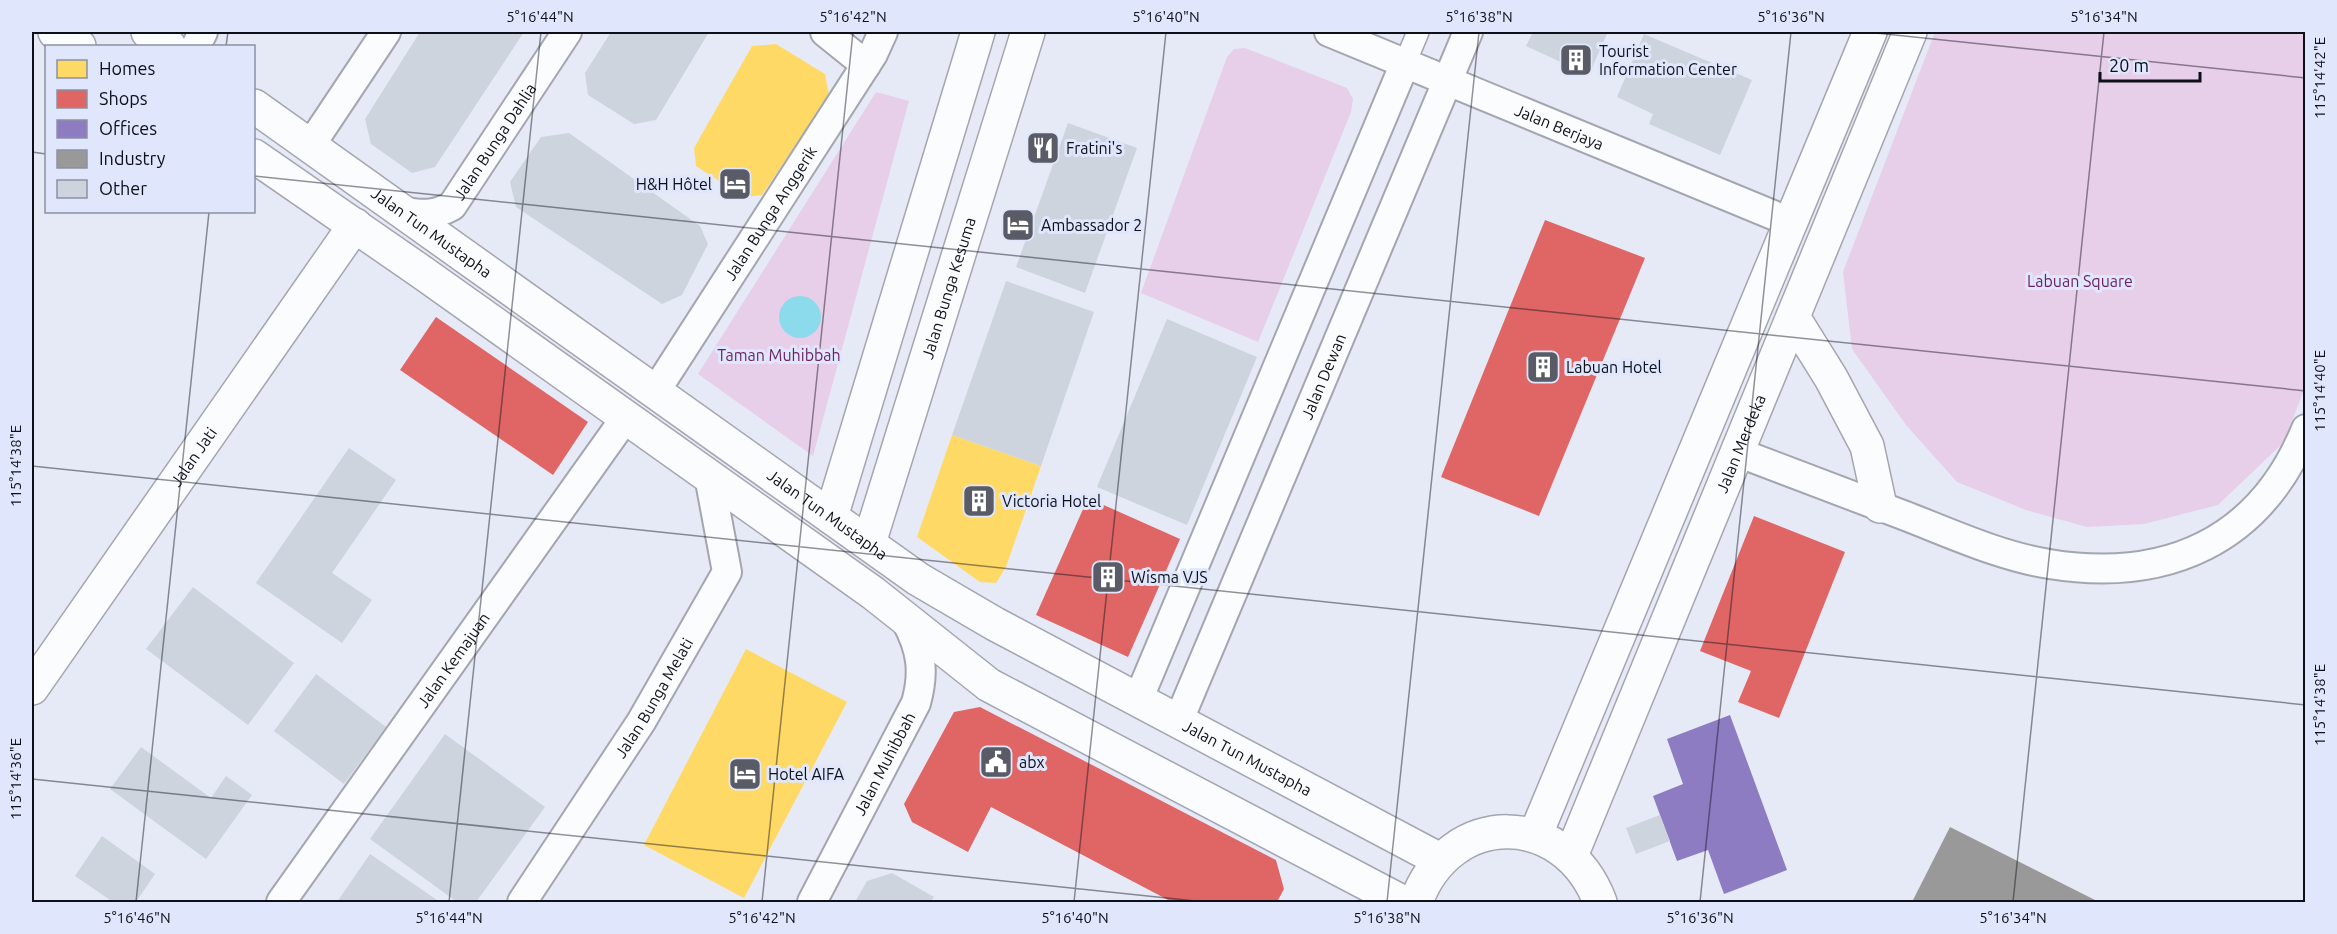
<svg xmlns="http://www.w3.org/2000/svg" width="2337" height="934" font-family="Ubuntu,sans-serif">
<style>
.green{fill:#e7cee9}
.water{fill:#8cdbec}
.homes{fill:#ffd966}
.shops{fill:#e06666}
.offices{fill:#8e7cc3}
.industry{fill:#999}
.building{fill:#cdd4de}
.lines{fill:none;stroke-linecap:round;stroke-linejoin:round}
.pedestrian-casing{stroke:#a3a6b0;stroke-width:24}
.minor-casing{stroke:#a3a6b0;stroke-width:32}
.tertiary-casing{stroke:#a3a6b0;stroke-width:36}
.secondary-casing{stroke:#a3a6b0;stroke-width:36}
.pedestrian{stroke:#fbfcfe;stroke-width:21}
.minor{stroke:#fbfcfe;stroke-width:28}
.tertiary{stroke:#fbfcfe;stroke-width:33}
.secondary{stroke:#fbfcfe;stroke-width:33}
.ticks{fill:none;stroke:#0d1018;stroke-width:1.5;stroke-opacity:0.45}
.labels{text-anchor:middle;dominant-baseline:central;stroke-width:6;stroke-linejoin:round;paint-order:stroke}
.poi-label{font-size:16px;fill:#0d1018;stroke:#e0e7fd;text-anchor:start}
.street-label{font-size:16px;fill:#0d1018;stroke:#e0e7fd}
.park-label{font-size:16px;fill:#6c1f61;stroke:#e0e7fd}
.neatline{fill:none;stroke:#0d1018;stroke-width:2}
.ticks-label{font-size:15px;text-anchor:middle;fill:#0d1018}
</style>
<rect width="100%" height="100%" fill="#e6eaf7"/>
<!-- green -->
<g class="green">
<polygon points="1935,32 2305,32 2305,387 2284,442 2218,505 2144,524 2087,527 2026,510 1957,482 1906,425 1852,349 1843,272"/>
<polygon points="1245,48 1347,88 1353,99 1351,112 1258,342 1141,293 1227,57 1234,49"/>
<polygon points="876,92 909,101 813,456 698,374"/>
</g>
<!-- water -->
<circle class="water" cx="800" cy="317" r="21"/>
<!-- homes -->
<g class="homes">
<polygon points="776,44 825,74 829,95 762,195 744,197 696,166 694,148 752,46"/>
<polygon points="952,435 1041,466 1006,567 996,583 980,582 917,537"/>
<polygon points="746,649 847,702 744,898 644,845"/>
</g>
<!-- shops -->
<g class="shops">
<polygon points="1545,220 1645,258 1539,516 1441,477"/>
<polygon points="436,317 588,422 553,475 400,370"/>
<polygon points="1088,498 1180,539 1128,657 1036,615"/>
<polygon points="1754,516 1845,552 1779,718 1738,702 1751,671 1700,651"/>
<polygon points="980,707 1276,860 1284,889 1277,902 1172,902 991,807 968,852 912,822 904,804 954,712"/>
</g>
<!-- offices -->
<polygon class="offices" points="1730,715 1787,870 1724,894 1708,850 1677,861 1653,796 1683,784 1667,739"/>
<!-- industry -->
<polygon class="industry" points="1950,827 2099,902 1912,902"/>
<!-- building -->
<g class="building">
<polygon points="420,32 524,32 435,167 412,173 371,144 365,119"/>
<polygon points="611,32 709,32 656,120 634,124 588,95 585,73"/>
<polygon points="1533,32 1601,32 1607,34 1589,75 1526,46"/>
<polygon points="1644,34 1752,80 1720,155 1649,124 1653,114 1617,97"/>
<polygon points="1068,123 1137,148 1085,293 1016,267"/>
<polygon points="569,133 700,226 708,244 682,295 662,304 516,207 510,182 541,137"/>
<polygon points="1006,281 1094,312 1041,466 952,435"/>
<polygon points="1167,319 1257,357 1187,525 1097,487"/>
<polygon points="349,448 396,480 332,573 372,600 342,643 256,583"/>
<polygon points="193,587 294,663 248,725 146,649"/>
<polygon points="316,674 386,727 344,784 274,731"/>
<polygon points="445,734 545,807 476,902 457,902 370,839"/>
<polygon points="141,747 211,798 226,776 252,795 206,859 110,789"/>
<polygon points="1660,815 1670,841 1636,854 1626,828"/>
<polygon points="102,836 155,874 136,902 113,902 75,876"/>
<polygon points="370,854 440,902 337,902"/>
<polygon points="892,873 934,897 930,902 855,902 867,881"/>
</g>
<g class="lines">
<defs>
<polyline id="pedestrian" points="1405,63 1418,32"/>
<g id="minor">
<polyline points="825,32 866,65"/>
<path id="s1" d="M1329 32 1790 222"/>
<polyline points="196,46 203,32"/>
<polyline points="310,146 386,32"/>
<path id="s2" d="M401 211C421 215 434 216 452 206L567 32"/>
<path id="s3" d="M655 392 873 54 883 32"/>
<path d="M1737 452C1793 473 1848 494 1903 515 1950 533 1999 556 2049 564 2166 583 2260 542 2306 429"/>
<polyline points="1138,700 1405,63"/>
<path id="s4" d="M1178 722 1468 32"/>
<path id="s5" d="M281 902 626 417"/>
<path id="s6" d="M522 902 641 722 727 572 709 476"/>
<path id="s7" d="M812 902 916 703C925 671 921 649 906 621"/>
</g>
<g id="tertiary">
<polyline points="831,517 978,32"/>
<path id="s8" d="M869 543 1028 32"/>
<path id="s9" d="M32 688 355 225"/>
</g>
<g id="secondary">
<polyline points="55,32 79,46"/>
<polyline points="148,32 169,46"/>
<path id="s10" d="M254 106 918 579 995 624 1440 860"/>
<polyline points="254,156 423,273 873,593 989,685 1402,902"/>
<polyline points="1793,317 1831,378 1867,446 1880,506"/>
<polyline points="1535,836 1870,32"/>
<path id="s11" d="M1571 856 1910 32"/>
<path d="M1416 902C1450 808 1565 809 1600 902"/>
</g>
</defs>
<!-- pedestrian casing -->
<use href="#pedestrian" class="pedestrian-casing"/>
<!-- minor casing -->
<use href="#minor" class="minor-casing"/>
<!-- tertiary casing -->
<use href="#tertiary" class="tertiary-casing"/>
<!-- secondary casing -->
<use href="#secondary" class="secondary-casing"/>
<!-- pedestrian -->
<use href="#pedestrian" class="pedestrian"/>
<!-- minor -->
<use href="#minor" class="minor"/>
<!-- tertiary -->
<use href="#tertiary" class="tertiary"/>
<!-- secondary -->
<use href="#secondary" class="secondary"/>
</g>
<!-- ticks -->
<path class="ticks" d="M1866 32 2306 78M226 46 228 32M32 152 46 154M254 176 2306 391M32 466 2306 705M32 779 1205 902M136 902 209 212M449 902 541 32M762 902 853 32M1074 902 1166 32M1387 902 1479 32M1700 902 1791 32M2013 902 2104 32"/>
<!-- icons -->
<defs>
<symbol id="building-square" viewBox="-11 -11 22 22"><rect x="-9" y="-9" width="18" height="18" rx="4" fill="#595c66" stroke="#e0e7fd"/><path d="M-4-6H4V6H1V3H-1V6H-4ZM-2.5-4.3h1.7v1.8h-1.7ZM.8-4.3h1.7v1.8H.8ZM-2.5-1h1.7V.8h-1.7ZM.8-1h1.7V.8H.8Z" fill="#fff"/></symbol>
<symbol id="restaurant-square" viewBox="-11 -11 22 22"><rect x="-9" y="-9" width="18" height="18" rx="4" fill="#595c66" stroke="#e0e7fd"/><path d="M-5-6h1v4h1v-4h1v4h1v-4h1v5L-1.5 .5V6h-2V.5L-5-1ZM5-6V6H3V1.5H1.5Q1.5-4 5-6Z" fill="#fff"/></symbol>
<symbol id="hotel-square" viewBox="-11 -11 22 22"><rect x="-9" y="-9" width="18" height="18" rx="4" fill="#595c66" stroke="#e0e7fd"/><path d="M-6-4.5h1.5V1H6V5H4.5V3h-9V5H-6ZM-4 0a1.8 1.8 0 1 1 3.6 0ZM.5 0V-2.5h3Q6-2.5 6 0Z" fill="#fff"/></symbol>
<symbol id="civic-square" viewBox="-11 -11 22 22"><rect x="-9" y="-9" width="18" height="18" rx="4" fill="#595c66" stroke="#e0e7fd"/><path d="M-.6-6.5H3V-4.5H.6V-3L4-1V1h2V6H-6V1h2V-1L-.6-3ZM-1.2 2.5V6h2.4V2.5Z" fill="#fff"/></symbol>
</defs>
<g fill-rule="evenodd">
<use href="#building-square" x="1557" y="41" width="38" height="38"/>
<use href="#restaurant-square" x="1024" y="129" width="38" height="38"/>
<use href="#hotel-square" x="716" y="165" width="38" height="38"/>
<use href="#hotel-square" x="999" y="206" width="38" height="38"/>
<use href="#building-square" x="1524" y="348" width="38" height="38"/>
<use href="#building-square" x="960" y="482" width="38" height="38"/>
<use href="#building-square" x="1089" y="558" width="38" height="38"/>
<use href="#civic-square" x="977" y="743" width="38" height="38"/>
<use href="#hotel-square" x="726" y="755" width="38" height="38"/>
</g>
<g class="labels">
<!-- poi labels -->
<g class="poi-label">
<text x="1599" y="51">Tourist<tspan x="1599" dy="18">Information Center</tspan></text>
<text x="1066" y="148">Fratini's</text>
<text x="712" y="184" text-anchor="end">H&amp;H Hôtel</text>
<text x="1041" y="225">Ambassador 2</text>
<text x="1566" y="367">Labuan Hotel</text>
<text x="1002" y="501">Victoria Hotel</text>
<text x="1131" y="577">Wisma VJS</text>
<text x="1019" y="762">abx</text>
<text x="768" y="774">Hotel AIFA</text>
</g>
<!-- street labels -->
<g class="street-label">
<text stroke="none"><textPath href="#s1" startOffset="249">Jalan Berjaya</textPath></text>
<text stroke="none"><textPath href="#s2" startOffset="130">Jalan Bunga Dahlia</textPath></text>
<text stroke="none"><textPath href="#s3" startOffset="213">Jalan Bunga Anggerik</textPath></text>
<text stroke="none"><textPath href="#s10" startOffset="218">Jalan Tun Mustapha</textPath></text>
<text stroke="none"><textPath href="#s8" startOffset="267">Jalan Bunga Kesuma</textPath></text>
<text stroke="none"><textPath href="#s4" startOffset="375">Jalan Dewan</textPath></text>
<text stroke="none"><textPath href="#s11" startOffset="446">Jalan Merdeka</textPath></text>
<text stroke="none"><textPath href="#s9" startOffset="282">Jalan Jati</textPath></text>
<text stroke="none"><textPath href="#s10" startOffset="704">Jalan Tun Mustapha</textPath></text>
<text stroke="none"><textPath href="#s5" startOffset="297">Jalan Kemajuan</textPath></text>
<text stroke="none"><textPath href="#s6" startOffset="243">Jalan Bunga Melati</textPath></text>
<text stroke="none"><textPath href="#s10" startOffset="1190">Jalan Tun Mustapha</textPath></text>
<text stroke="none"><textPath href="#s7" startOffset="156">Jalan Muhibbah</textPath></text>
</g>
<!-- park labels -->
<g class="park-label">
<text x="2080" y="281">Labuan Square</text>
<text x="779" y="355">Taman Muhibbah</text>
</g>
</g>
<!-- border -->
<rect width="2337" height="934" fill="none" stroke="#e0e7fd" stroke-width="66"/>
<!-- legend -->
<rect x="45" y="45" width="210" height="168" fill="#e0e7fd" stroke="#8c91a1" stroke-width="1.5"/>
<rect x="57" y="60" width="30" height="18" fill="#ffd966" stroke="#8c91a1" stroke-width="1.5"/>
<text x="99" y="75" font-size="18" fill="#0d1018">Homes</text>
<rect x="57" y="90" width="30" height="18" fill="#e06666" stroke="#8c91a1" stroke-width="1.5"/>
<text x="99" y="105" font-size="18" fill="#0d1018">Shops</text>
<rect x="57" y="120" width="30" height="18" fill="#8e7cc3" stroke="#8c91a1" stroke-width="1.5"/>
<text x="99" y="135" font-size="18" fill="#0d1018">Offices</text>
<rect x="57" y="150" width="30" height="18" fill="#999999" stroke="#8c91a1" stroke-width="1.5"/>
<text x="99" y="165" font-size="18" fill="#0d1018">Industry</text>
<rect x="57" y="180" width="30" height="18" fill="#cdd4de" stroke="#8c91a1" stroke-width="1.5"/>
<text x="99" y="195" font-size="18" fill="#0d1018">Other</text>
<!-- scale -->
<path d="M2100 72v9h100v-9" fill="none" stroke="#0d1018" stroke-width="3"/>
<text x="2109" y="72" font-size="18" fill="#0d1018" stroke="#e0e7fd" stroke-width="4.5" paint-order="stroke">20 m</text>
<rect x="33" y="33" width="2271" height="868" class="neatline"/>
<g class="ticks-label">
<text x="540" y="22">5°16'44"N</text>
<text x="853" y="22">5°16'42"N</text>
<text x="1166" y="22">5°16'40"N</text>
<text x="1479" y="22">5°16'38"N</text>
<text x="1791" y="22">5°16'36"N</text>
<text x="2104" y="22">5°16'34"N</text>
<text transform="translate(2320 78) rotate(-90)" y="5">115°14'42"E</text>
<text transform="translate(2320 391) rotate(-90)" y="5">115°14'40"E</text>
<text transform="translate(16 466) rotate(-90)" y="5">115°14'38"E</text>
<text transform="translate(2320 705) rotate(-90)" y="5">115°14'38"E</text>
<text transform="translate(16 779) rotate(-90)" y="5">115°14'36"E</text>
<text x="137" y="923">5°16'46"N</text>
<text x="449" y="923">5°16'44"N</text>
<text x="762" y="923">5°16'42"N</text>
<text x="1075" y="923">5°16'40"N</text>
<text x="1387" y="923">5°16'38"N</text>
<text x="1700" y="923">5°16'36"N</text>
<text x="2013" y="923">5°16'34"N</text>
</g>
</svg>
